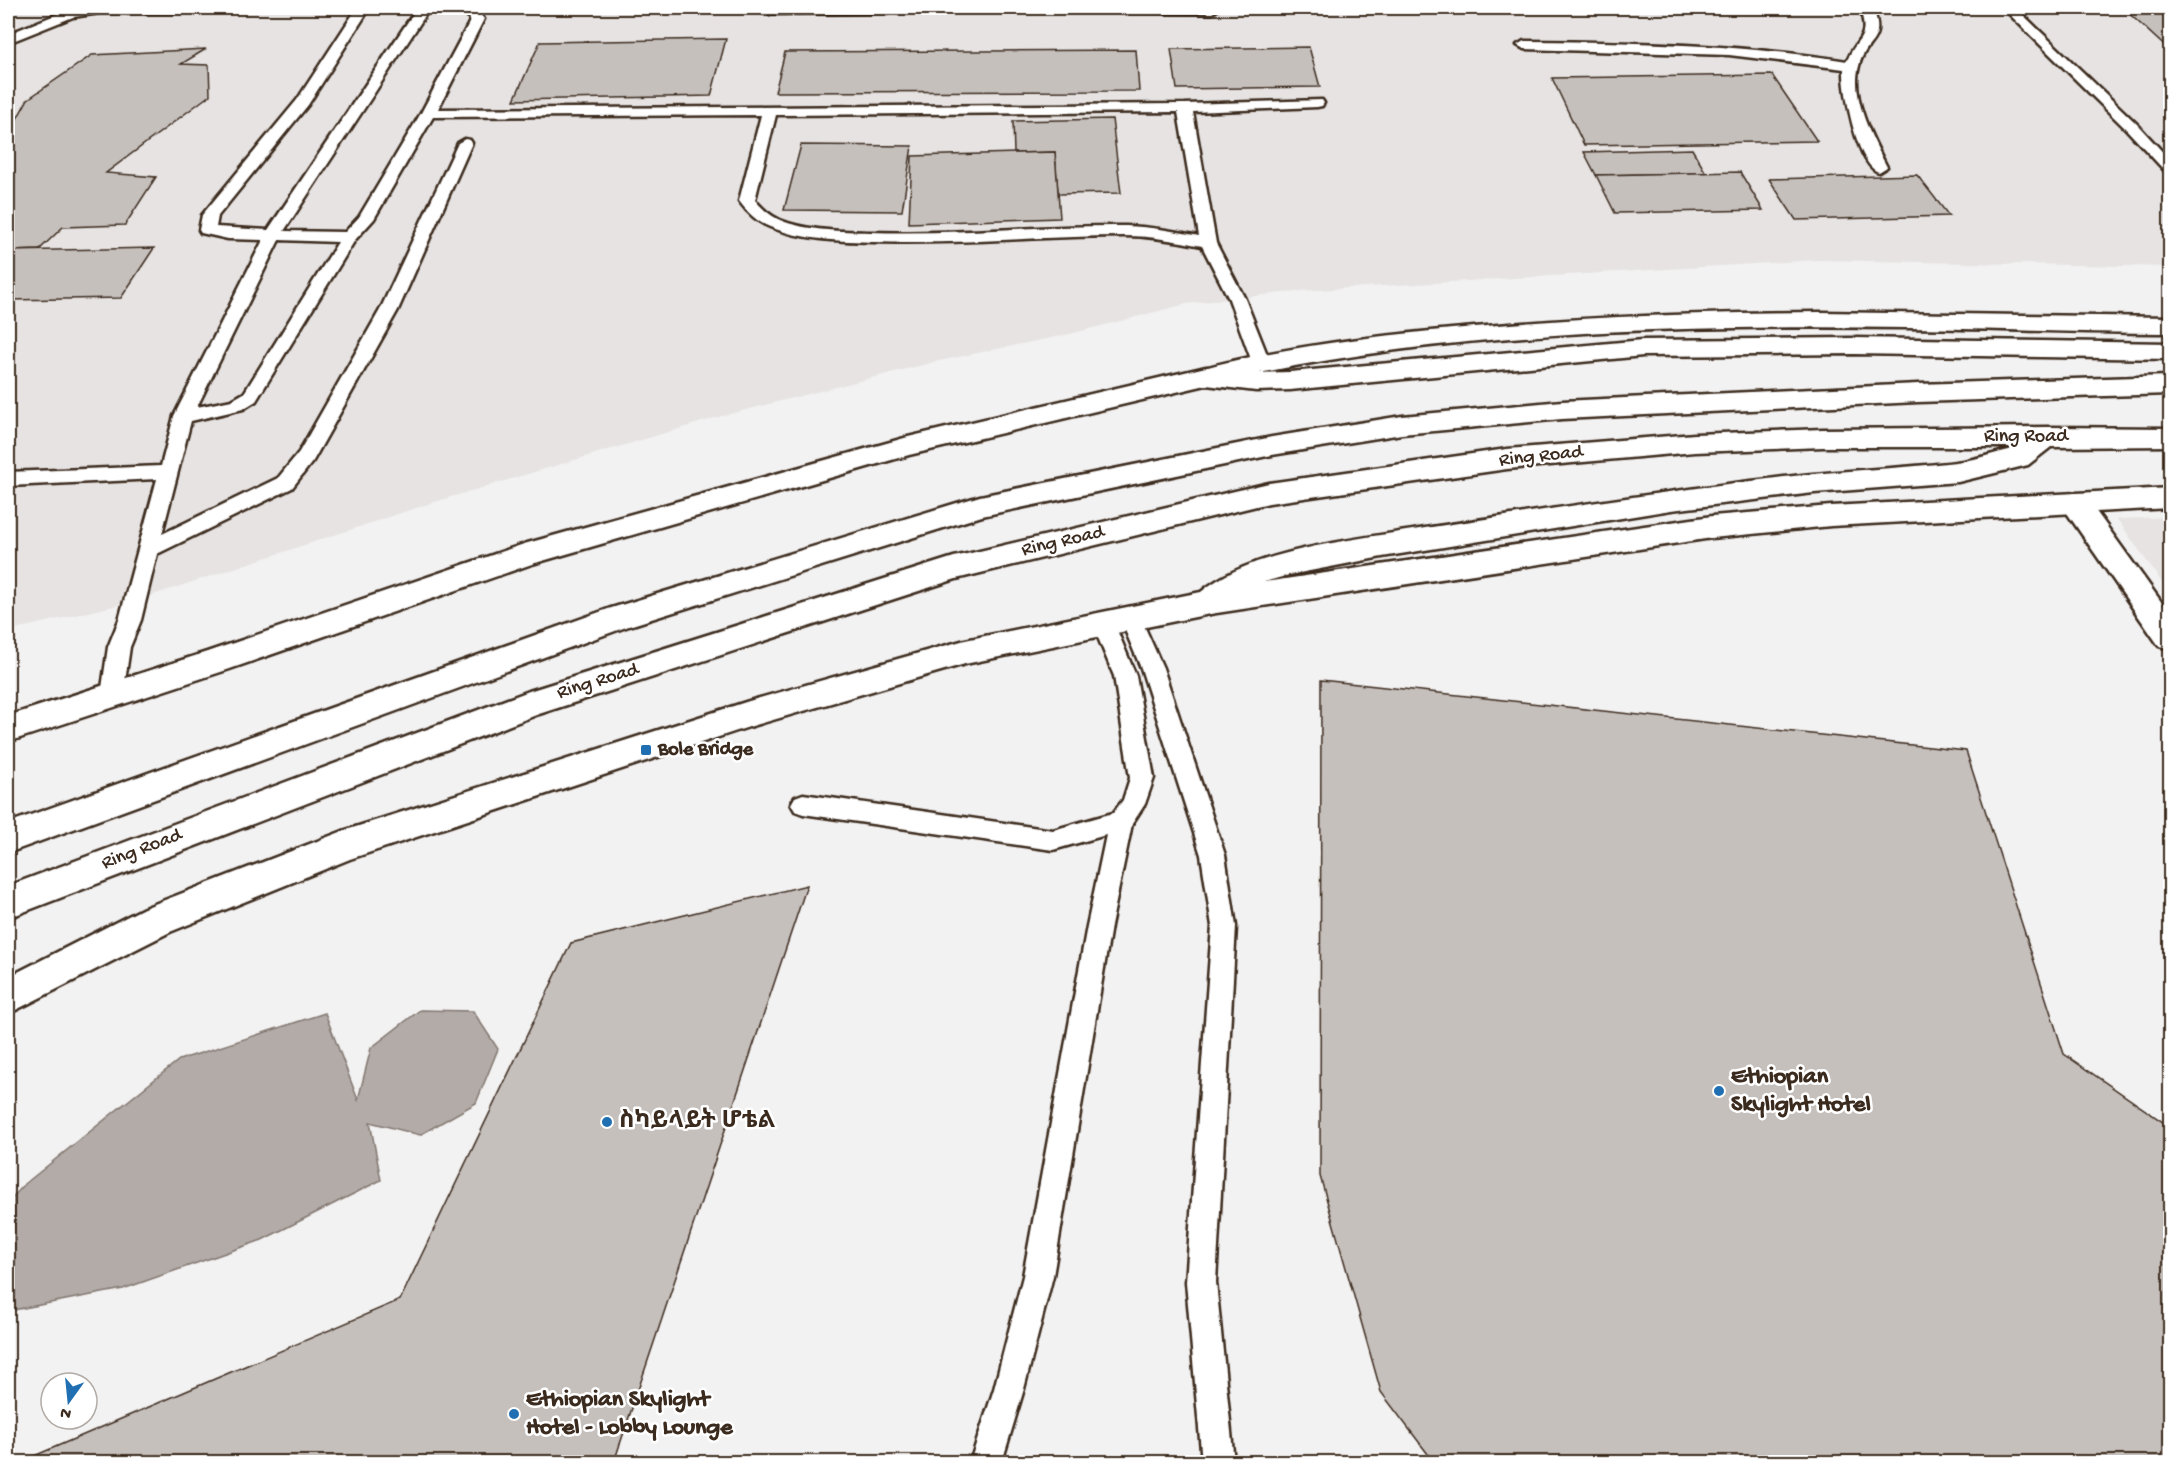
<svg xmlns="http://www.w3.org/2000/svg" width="2178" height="1470" font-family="'Gochi Hand','Noto Sans Ethiopic',sans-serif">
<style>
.built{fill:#e6e3e2}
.water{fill:#b2aba7;stroke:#827770;stroke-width:1.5}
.building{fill:#c6c0bd;stroke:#3b2a1e;stroke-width:1.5}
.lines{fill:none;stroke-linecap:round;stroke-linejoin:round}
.lane-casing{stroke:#3b2a1e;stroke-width:5}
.street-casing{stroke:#3b2a1e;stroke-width:5}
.secondary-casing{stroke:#3b2a1e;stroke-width:5}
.highway-casing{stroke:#3b2a1e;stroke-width:5}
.lane{fill:#fff;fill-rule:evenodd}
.street{fill:#fff;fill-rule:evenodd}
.secondary{fill:#fff;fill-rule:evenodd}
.highway{fill:#fff;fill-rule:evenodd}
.poi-dot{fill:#1f6fb2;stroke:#fff;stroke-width:2}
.labels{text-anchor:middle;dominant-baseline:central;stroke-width:5;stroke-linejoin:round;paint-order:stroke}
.street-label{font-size:20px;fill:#3b2a1e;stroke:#fff}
.poi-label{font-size:20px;font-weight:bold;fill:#3b2a1e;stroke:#fff;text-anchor:start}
.near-poi-label{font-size:24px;font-weight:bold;fill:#3b2a1e;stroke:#fff;text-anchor:start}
</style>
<rect width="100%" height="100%" fill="#f3f2f2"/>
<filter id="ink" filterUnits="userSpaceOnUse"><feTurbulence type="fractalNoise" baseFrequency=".0167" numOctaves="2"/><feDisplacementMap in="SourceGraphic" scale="12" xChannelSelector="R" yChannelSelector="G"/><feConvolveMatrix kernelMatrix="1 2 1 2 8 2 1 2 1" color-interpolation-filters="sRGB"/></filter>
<g filter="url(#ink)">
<!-- built -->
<g class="built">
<polygon points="8,8 2170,8 2170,267 1819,260 1299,291 1186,304 1070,334 934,362 722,416 431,503 135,601 8,631"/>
<polygon points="2170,517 2170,594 2117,519"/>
</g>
<!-- water -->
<polygon class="water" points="420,1010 473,1011 498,1049 476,1103 420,1135 370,1122 381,1180 262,1240 123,1289 8,1311 8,1202 26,1183 179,1060 325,1013 358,1100 371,1048"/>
<!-- building -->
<g class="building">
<polygon points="2123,8 2170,8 2170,51"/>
<polygon points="726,39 711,96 514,100 540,42"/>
<polygon points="1309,47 1320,87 1177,89 1171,49"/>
<polygon points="206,49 181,64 209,65 210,95 106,173 156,177 125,225 63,227 39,250 8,251 8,135 28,99 92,55"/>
<polygon points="1136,50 1139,91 775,92 785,52"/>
<polygon points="1772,75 1817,141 1584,145 1552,78"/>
<polygon points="1112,119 1121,193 1058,194 1055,152 1014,153 1013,121"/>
<polygon points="801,145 912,146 902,211 784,210"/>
<polygon points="1692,149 1706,173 1596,175 1584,152"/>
<polygon points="1055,152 1060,218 909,223 912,156"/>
<polygon points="1740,172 1763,210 1615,213 1596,175"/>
<polygon points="1917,175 1949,216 1796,220 1769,179"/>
<polygon points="154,248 121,298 8,300 8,251"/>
<polygon points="1321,680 1966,751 2064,1054 2170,1127 2170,1462 1434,1462 1381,1392 1320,1176"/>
<polygon points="807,885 614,1462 20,1462 400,1300 571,943"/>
</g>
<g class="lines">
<defs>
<g id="lane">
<polygon points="85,8 183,8 176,12 100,13 73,17 8,43 8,34 65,11"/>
<path d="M357 8H370L308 105 218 216 216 227 268 230 417 8H430L284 231 345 232 359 217 421 113 469 23 470 19 462 8H475L484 19 438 109 1185 104 1322 100 1324 103 1322 106 1317 107 1193 112 1216 243 1245 299 1270 362 1267 366H1255L1252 362 1229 299 1202 246C1177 241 1151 236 1125 236 1041 236 958 245 874 242 840 241 802 240 770 227 757 222 747 212 739 201L761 115 433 117 374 219 355 240 256 401 243 409 191 421 162 534 278 478 299 452 380 310 458 143 465 139 470 140 472 143 398 310 313 461 292 488 157 554 141 620 130 647 123 695 120 701 112 704 104 701 101 695 108 647 119 620 157 479 8 486V472L161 466 174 416 263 240 228 239 201 233 199 230 202 215 297 100ZM1178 112 1199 236C1175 231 1151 227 1126 226 1041 225 956 235 870 232 841 231 807 231 780 220 769 215 763 209 755 200L776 115ZM279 240 338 242 244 393 232 400 197 407Z"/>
<polygon points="762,8 920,8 913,12 767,14 762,13 760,10"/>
<polygon points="1100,8 1218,8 1219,9 1212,13 1107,12"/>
<path d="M1860 8H1873C1886 44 1866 38 1859 66 1850 97 1873 140 1887 167L1879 172C1857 166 1843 90 1844 69L1729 55 1524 49 1517 45 1524 41C1632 42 1740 44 1847 61 1857 35 1870 42 1860 8Z"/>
<polygon points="2003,8 2016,8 2136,123 2170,160 2170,172 2165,171 2126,129"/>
<polygon points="1131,610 1138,612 1163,668 1225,855 1236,926 1216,1282 1234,1462 1202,1462 1186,1282 1212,926 1201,855 1141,668 1120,618 1124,612"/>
<polygon points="1103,615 1110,617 1114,623 1136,676 1154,778 1145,804 1132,824 1111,926 1053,1276 1024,1389 1002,1462 970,1462 994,1389 1023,1276 1087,926 1106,835 1053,850 803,814 795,811 791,804 795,797 803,794 1053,830 1113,813 1123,800 1130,778 1114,676 1092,623 1096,617"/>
</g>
<polygon id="street" points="2075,493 2085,496 2170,614 2170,649 2159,646 2065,510 2061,503 2065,496"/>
<g id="secondary">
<path d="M1820 312 2170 317V333C2083 333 1995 329 1908 328 1675 325 1433 330 1206 385L1197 382 1193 376 1197 370C1280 347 1366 337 1452 329 1575 317 1697 313 1820 312Z"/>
<polygon points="2170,488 2170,508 1831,526 1712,538 1210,614 1199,610 1195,602 1199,594 1210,590 1712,516 1831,506"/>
</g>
<g id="highway">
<polygon points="1854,338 2170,343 2170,359 1854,354 1643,356 1290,390 1256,391 1206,385 909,455 532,564 227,670 8,742 8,716 207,652 524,544 908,437 1206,367 1256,373 1290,372 1643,340"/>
<polygon points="2170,376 2170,394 1918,402 1562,419 1402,434 1272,455 982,516 629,626 8,853 8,823 608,609 980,496 1272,437 1402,416 1562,401 1918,384"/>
<path d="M2047 427 2170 428V446L2051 447 2028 465 1958 482 1814 493 1671 510 1382 557 1289 575 1264 582 1237 596 1221 610 1210 614 965 664 749 727 350 859 170 932 8 1014V977L144 908 343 831 749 701 965 640 1201 592C1251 549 1360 539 1425 528 1545 510 1664 491 1784 477 1841 470 1899 469 1956 462 1974 460 1992 454 2009 450L2014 447H1823L1695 452 1507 469 1269 503 956 579 539 714 8 918V886L529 691 954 557 1269 483 1507 449 1695 434 1823 429Z"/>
</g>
</defs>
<!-- lane casing -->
<use href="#lane" class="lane-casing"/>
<!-- street casing -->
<use href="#street" class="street-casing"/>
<!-- secondary casing -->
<use href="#secondary" class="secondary-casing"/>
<!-- highway casing -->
<use href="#highway" class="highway-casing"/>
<!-- lane -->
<use href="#lane" class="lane"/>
<!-- street -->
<use href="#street" class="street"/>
<!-- secondary -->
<use href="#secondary" class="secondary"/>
<!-- highway -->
<use href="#highway" class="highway"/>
</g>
</g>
<!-- markers -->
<g class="poi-dot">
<rect x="640" y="744" width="12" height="12" rx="3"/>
<circle cx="1719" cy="1091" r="6"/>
<circle cx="607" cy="1122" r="6"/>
<circle cx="514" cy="1414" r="6"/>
</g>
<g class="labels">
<!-- street labels -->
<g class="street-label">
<text x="2026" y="437">Ring Road</text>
<text transform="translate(1541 457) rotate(-6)">Ring Road</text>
<text transform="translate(1063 542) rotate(-13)">Ring Road</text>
<text transform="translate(598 682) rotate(-17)">Ring Road</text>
<text transform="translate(142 850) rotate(-21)">Ring Road</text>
</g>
<!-- poi labels -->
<g class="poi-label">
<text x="658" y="750">Bole Bridge</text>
</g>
<!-- near-poi labels -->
<g class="near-poi-label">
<text x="1731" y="1077">Ethiopian<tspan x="1731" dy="28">Skylight Hotel</tspan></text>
<text x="619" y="1122">ስካይላይት ሆቴል</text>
<text x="526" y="1400">Ethiopian Skylight<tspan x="526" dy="28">Hotel - Lobby Lounge</tspan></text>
</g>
</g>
<!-- margin -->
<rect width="2178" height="1470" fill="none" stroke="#fff" stroke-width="30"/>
<rect x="15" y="15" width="2148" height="1440" fill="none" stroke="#3b2a1e" stroke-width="2" filter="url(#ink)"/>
<!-- north arrow -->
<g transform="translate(69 1401) rotate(195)"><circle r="28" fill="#ffffff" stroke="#b1aaa5" stroke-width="1.5"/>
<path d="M0-4.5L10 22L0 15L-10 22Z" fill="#1f6fb2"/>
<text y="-9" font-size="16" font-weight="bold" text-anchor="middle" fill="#3b2a1e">N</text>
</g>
</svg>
